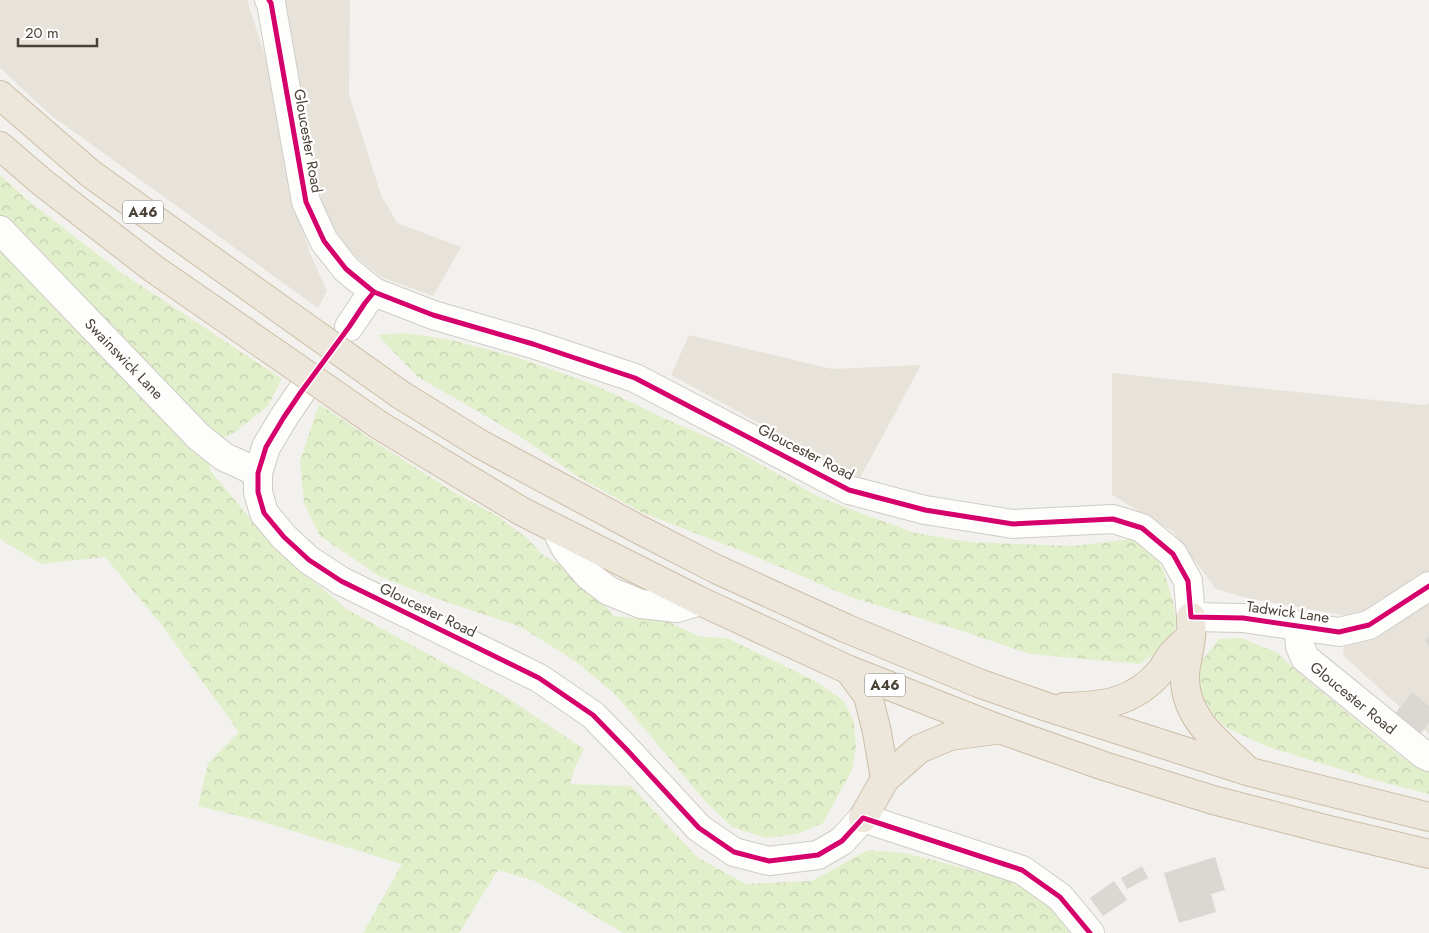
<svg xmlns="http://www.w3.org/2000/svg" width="1429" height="933" font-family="Jost,sans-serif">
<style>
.residential{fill:#e7e3da}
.forest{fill:url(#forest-crowns)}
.building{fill:#dbd8d3}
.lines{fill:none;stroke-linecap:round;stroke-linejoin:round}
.minor-tunnel{stroke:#d1cec9;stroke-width:28;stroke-dasharray:28 14;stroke-linecap:butt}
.minor-casing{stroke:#cfccc7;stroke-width:30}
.highway-casing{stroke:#ccbda7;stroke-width:30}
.minor{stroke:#fdfdfc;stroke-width:28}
.highway{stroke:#ede6da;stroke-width:28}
.highway-bridge-casing{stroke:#ccbda7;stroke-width:30;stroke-linecap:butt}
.highway-bridge{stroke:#ede6da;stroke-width:28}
.cycleway-casing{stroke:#fff;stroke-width:8}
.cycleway{stroke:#d6006c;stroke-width:5}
.labels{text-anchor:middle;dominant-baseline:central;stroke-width:4.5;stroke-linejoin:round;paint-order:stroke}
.shield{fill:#fff;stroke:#817b73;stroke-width:1}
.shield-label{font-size:14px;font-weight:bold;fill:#4b4237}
.street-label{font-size:15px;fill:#4b4237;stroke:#fff}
</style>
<defs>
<pattern id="forest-crowns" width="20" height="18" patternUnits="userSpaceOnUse" patternTransform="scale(1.25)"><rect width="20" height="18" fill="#e2efcb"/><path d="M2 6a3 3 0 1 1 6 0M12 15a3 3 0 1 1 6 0" fill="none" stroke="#c3ceaf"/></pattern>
</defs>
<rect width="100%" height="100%" fill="#f3f1ed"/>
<!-- residential -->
<g class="residential">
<polygon points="0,0 247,0 267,62 278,125 294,202 309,251 327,291 318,308 52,116 0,68"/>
<polygon points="282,0 350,0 349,95 381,195 397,223 461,247 433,296 381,277 350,252 325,214 312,158"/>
<polygon points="689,335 832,369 921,365 860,478 671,375"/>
<polygon points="1112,373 1424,405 1429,403 1429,734 1343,655 1349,616 1251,599 1216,589 1172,531 1112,495"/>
</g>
<!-- forest -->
<g class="forest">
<polygon points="0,175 30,202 119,271 282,379 268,406 235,432 210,445 210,470 276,550 348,610 506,697 584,749 575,767 570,784 631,786 698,858 746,884 812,881 868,850 905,853 994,876 1039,893 1070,933 623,933 535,881 498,870 459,933 363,933 402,864 256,820 198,806 208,763 239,732 160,623 105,557 41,564 0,539"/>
<polygon points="405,333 451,340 519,358 595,385 668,420 730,447 817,496 850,509 915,533 971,542 1015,544 1072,546 1133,539 1155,555 1164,572 1173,602 1177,625 1166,646 1140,664 1030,654 959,630 853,598 747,553 643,513 580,478 525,440 496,422 418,377 378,335"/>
<polygon points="319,404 386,449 457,494 496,515 527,538 544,556 567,568 590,588 614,616 667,621 700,637 727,638 815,681 843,700 854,722 856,747 852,770 823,823 797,834 766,838 732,827 706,802 616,695 575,661 521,627 435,598 379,576 320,536 304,503 300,461"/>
<polygon points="1241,638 1276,652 1307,680 1404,759 1429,770 1429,794 1375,780 1268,747 1227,728 1206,707 1198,682 1200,663 1219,639"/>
</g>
<!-- building -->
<g class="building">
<polygon points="1429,637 1429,648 1425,639"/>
<polygon points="1412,692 1429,706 1429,723 1419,735 1394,715"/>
<polygon points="1215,857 1225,890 1211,894 1216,912 1179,923 1164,873"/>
<polygon points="1142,866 1148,878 1127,889 1121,878"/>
<polygon points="1114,881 1127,900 1103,916 1090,898"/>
</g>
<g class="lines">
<!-- minor-tunnel -->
<polyline class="minor-tunnel" points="301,392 348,329"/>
<defs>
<g id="minor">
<polyline points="269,0 271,3 306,202 324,241 346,269 374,292 433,315 533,344 635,378 849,490 925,510 1013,524 1113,519 1142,528 1173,554 1188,581 1191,617 1243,618 1339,632 1369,625 1429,586"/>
<polyline points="0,230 199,437 224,457 240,464 258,473"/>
<polyline points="349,327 365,303 374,292"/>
<polyline points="301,392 284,417 266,447 258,473 258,492 264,513 284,537 309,560 341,581 539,678 593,715 627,750 699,828 734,852 769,861 818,855 842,841 863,818 1022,870 1060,897 1090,933"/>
<polyline points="556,529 566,549 588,575 609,591 641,604 677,608 700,601"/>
<polyline points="1298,625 1300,646 1305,658 1423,754 1429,757"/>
</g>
<g id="highway">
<polyline points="0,95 91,174 294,319"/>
<polyline points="0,146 43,183 154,269 271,350"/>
<polyline points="401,395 480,444 640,530 716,569 845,628 981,684 1047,707 1250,772 1429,817"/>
<polyline points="379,425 521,511 700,601 849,670 999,729 1104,766 1213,800 1325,829 1429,854"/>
<path d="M1191 617C1191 624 1192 630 1191 636 1190 649 1186 662 1185 674 1183 717 1217 741 1245 768"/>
<polyline points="849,670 868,696 877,732 885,779"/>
<path d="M1064 707C1104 706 1133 703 1160 672 1165 666 1168 658 1174 652 1179 647 1185 642 1191 636"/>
<polyline points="863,818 885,779 919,749 950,736 995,730"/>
</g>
</defs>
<!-- minor casing -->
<use href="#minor" class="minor-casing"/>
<!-- highway casing -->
<use href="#highway" class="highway-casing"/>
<!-- minor -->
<use href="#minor" class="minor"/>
<!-- highway -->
<use href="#highway" class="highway"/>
<defs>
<g id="highway-bridge">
<polyline points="294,319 401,395"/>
<polyline points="271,350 379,425"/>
</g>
</defs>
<!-- highway-bridge casing -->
<use href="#highway-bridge" class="highway-bridge-casing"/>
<!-- highway-bridge -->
<use href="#highway-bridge" class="highway-bridge"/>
<defs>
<g id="cycleway">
<polyline points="269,0 271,3 306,202 324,241 346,269 374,292 433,315 533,344 635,378 849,490 925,510 1013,524 1113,519 1142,528 1173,554 1188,581 1191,617 1243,618 1339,632 1369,625 1429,586"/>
<polyline points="374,292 365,303 349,327 301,392 284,417 266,447 258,473 258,492 264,513 284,537 309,560 341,581 539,678 593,715 627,750 699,828 734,852 769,861 818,855 842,841 863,818 1022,870 1060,897 1090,933"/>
</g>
</defs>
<!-- cycleway casing -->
<use href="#cycleway" class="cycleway-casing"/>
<!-- cycleway -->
<use href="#cycleway" class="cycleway"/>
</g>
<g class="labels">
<!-- shield labels -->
<g class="shield">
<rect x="123" y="200.5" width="40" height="23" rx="4"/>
<rect x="865" y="673.5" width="40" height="23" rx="4"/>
</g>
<g class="shield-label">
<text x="143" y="212">A46</text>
<text x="885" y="685">A46</text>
</g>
<!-- street labels -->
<g class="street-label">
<text transform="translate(308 141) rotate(80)">Gloucester Road</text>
<text transform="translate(124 359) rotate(46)">Swainswick Lane</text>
<text transform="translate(806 452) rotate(27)">Gloucester Road</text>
<text transform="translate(428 610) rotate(26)">Gloucester Road</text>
<text transform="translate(1288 612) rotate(8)">Tadwick Lane</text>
<text transform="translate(1353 698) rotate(39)">Gloucester Road</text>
</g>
</g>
<!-- scale -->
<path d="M18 38v8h79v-8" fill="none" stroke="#4b4237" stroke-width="2.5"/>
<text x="25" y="38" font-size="15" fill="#4b4237" stroke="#ffffff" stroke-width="4" paint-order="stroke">20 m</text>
</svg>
